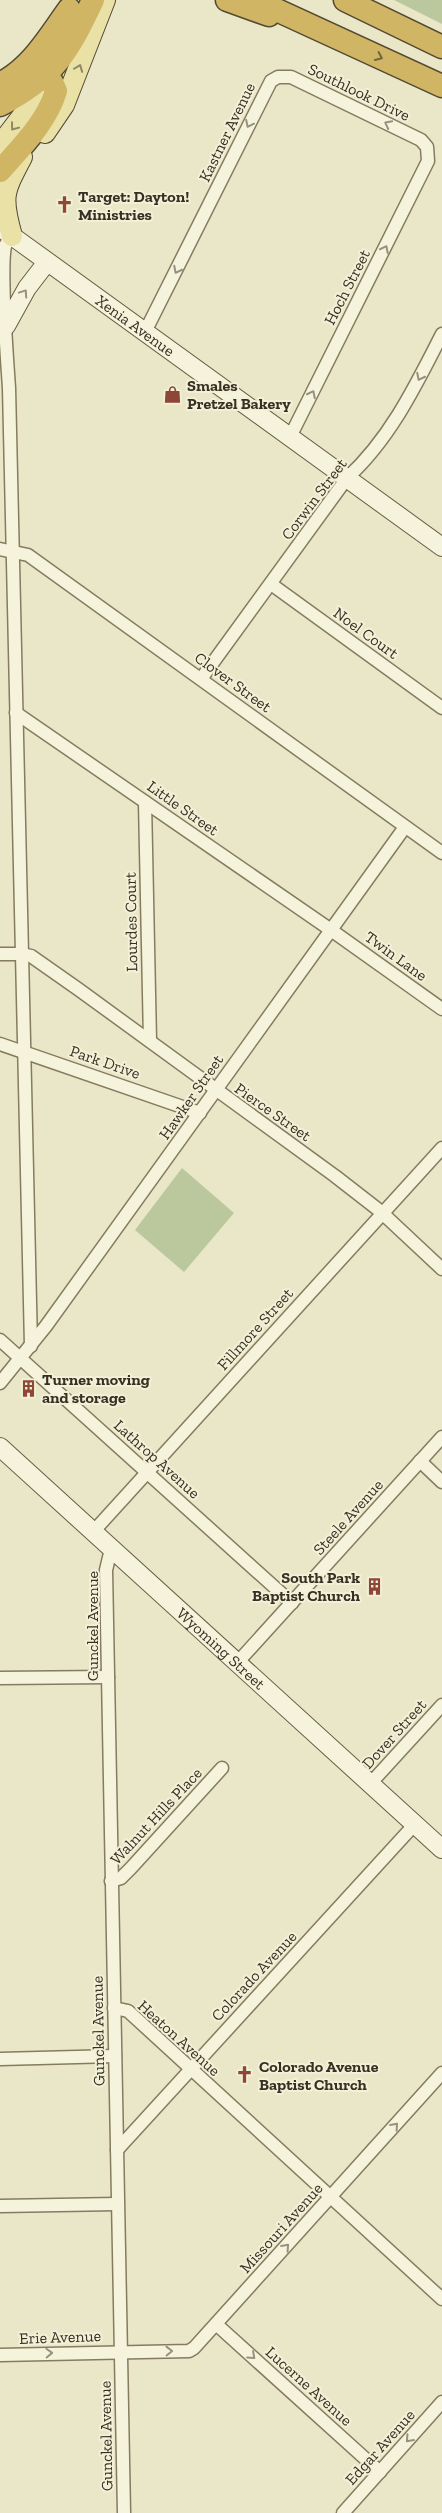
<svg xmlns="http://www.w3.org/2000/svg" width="442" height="2513" font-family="'Zilla Slab',serif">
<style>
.green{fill:#bbc89e}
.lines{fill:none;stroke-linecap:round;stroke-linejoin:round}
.street-casing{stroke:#857b60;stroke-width:15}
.secondary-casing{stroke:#675c43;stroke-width:20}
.primary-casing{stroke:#544933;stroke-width:22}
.highway-casing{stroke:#544933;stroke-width:25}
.street{stroke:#f6f3dc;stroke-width:12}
.secondary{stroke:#f6f3dc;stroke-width:18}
.primary{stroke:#e9e1a6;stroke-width:20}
.highway{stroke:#d0b664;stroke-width:22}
.oneway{stroke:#74663c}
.oneway2{stroke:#908864}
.oneway3{stroke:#96927f}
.labels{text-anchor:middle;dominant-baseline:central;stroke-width:4;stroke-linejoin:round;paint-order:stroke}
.street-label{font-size:16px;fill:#373022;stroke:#f3f0d8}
.poi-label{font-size:16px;font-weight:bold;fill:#373022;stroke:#f3f0d8;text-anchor:start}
</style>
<rect width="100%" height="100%" fill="#eae7c9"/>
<!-- green -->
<g class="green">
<polygon points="394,0 442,0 442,24"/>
<polygon points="182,1168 234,1213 184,1272 135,1230"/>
</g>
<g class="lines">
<defs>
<g id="street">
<path d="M12 236C10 239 7 242 5 246 0 270 7 358 9 388L31 1346"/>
<polyline points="145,332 271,81 278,77 291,77 421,140 427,147 428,161 290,437"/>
<polyline points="0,549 28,555 442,853"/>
<polyline points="271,584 442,708"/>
<path d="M201 679 347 478C390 439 416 385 442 334"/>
<polyline points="16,713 331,930 442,1009"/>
<polyline points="145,802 150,1041"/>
<polyline points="0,954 21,954 31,956 78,989 335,1176 380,1211 442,1269"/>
<polyline points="0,1044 200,1113"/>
<polyline points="0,1340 292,1603"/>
<polyline points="0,1383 46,1326 405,827"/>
<polyline points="420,1461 442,1482"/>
<polyline points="93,1532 442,1148"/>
<polyline points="111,1549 106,1570 124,2513"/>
<polyline points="237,1663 442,1437"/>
<polyline points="0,1678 108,1677"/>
<polyline points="370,1784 442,1705"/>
<polyline points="111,1881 121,1878 131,1868 222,1768"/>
<polyline points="114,2008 128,2011 442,2299"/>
<polyline points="0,2059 115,2056"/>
<polyline points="117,2150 415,1824"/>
<polyline points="0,2206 117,2204"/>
<polyline points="216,2324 380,2472"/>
<polyline points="0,2355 189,2351 194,2348 442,2073"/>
<polyline points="343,2513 442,2402"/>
</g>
<g id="secondary">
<path id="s1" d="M1 228 442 547"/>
<polyline points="6,326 27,288 47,262"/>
<path id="s2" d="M0 1447 442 1849"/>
</g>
<g id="primary">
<polyline points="45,133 64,105 105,0"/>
<polyline points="0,145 23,115 42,76"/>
<path d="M12 236C1 197 3 193 22 157"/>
</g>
<g id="highway">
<polyline points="227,0 269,15"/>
<polyline points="255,0 442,86"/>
<polyline points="345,0 442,47"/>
<path d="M0 84C32 67 48 38 69 9"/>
<path d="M0 105C54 77 68 53 93 0"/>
<path d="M0 171C21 147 47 122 56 91L52 82C39 77 30 74 16 75"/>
</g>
</defs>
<!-- street casing -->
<use href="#street" class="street-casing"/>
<!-- secondary casing -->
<use href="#secondary" class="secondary-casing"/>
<!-- primary casing -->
<use href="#primary" class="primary-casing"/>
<!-- highway casing -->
<use href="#highway" class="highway-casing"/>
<!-- street -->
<use href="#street" class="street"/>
<!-- secondary -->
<use href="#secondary" class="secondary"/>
<!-- primary -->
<use href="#primary" class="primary"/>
<!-- highway -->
<use href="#highway" class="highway"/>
</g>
<!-- one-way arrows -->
<defs><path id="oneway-chevron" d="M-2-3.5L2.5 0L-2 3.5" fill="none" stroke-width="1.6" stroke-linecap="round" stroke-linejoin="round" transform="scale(1.25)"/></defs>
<use class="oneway" href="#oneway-chevron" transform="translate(379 57) rotate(25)"/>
<g class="oneway2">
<use href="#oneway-chevron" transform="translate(79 68) rotate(-69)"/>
<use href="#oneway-chevron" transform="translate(14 127) rotate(127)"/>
</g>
<g class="oneway3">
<use href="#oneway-chevron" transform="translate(249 124) rotate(116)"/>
<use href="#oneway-chevron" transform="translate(388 124) rotate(-153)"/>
<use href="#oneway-chevron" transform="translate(385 249) rotate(-63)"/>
<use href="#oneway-chevron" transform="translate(177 270) rotate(117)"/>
<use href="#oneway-chevron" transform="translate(24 293) rotate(-56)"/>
<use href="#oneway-chevron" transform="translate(420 377) rotate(117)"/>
<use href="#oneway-chevron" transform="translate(312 394) rotate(-63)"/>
<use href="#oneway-chevron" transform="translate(395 2126) rotate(-48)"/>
<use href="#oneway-chevron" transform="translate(286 2247) rotate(-48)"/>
<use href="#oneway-chevron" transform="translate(169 2351) rotate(-1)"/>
<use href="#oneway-chevron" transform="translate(49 2353) rotate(-2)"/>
<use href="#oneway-chevron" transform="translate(252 2356) rotate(42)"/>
<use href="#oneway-chevron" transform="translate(409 2439) rotate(132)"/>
</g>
<!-- icons -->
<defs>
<symbol id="church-bare" viewBox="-9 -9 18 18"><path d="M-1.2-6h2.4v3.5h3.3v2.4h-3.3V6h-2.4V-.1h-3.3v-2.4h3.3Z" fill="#8e4636" stroke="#f3f0d8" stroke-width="2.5" paint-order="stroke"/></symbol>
<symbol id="shop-bare" viewBox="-9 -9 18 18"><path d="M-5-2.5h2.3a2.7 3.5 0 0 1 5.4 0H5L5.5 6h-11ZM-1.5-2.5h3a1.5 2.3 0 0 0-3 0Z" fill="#8e4636" stroke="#f3f0d8" stroke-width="2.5" paint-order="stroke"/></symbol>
<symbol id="building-bare" viewBox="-9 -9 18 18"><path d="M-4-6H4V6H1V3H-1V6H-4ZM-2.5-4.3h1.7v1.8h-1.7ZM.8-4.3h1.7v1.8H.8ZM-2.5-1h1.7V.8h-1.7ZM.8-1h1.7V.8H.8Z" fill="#8e4636" stroke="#f3f0d8" stroke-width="2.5" paint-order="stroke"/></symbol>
</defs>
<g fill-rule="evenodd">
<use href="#church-bare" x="52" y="192" width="25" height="25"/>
<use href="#shop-bare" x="160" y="382" width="25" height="25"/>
<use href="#building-bare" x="16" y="1376" width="25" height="25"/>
<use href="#building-bare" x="362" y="1574" width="25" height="25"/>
<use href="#church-bare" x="232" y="2062" width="25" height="25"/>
</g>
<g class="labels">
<!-- street labels -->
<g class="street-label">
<text transform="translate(359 92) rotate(26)">Southlook Drive</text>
<text transform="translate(227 132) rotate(-64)">Kastner Avenue</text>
<text transform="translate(347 287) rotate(-63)">Hoch Street</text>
<text stroke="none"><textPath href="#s1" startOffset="166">Xenia Avenue</textPath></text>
<text transform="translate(314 499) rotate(-53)">Corwin Street</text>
<text transform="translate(366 633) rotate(36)">Noel Court</text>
<text transform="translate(233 682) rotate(36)">Clover Street</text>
<text transform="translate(183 808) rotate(35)">Little Street</text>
<text transform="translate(131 922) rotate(-91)">Lourdes Court</text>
<text transform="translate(396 956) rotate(36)">Twin Lane</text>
<text transform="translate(105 1062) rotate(19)">Park Drive</text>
<text transform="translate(191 1097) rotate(-55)">Hawker Street</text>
<text transform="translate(273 1112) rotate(35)">Pierce Street</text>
<text transform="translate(255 1329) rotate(-48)">Fillmore Street</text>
<text transform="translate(157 1459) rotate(42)">Lathrop Avenue</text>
<text transform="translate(348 1517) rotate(-48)">Steele Avenue</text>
<text transform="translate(92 1626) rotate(-90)">Gunckel Avenue</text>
<text stroke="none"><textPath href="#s2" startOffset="299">Wyoming Street</textPath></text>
<text transform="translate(394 1734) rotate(-48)">Dover Street</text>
<text transform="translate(156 1816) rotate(-47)">Walnut Hills Place</text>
<text transform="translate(254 1976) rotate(-47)">Colorado Avenue</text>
<text transform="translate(98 2031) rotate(-91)">Gunckel Avenue</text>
<text transform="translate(179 2038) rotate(42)">Heaton Avenue</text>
<text transform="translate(281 2228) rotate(-48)">Missouri Avenue</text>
<text transform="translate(60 2337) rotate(-2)">Erie Avenue</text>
<text transform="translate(309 2386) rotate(42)">Lucerne Avenue</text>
<text transform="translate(106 2436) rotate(-91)">Gunckel Avenue</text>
<text transform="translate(380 2447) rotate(-48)">Edgar Avenue</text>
</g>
<!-- poi labels -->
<g class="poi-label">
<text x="78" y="196">Target: Dayton!<tspan x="78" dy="18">Ministries</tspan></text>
<text x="187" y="385">Smales<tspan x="187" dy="18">Pretzel Bakery</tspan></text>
<text x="42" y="1379">Turner moving<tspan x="42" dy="18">and storage</tspan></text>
<text x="360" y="1577" text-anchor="end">South Park<tspan x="360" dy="18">Baptist Church</tspan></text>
<text x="259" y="2066">Colorado Avenue<tspan x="259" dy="18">Baptist Church</tspan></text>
</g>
</g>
</svg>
